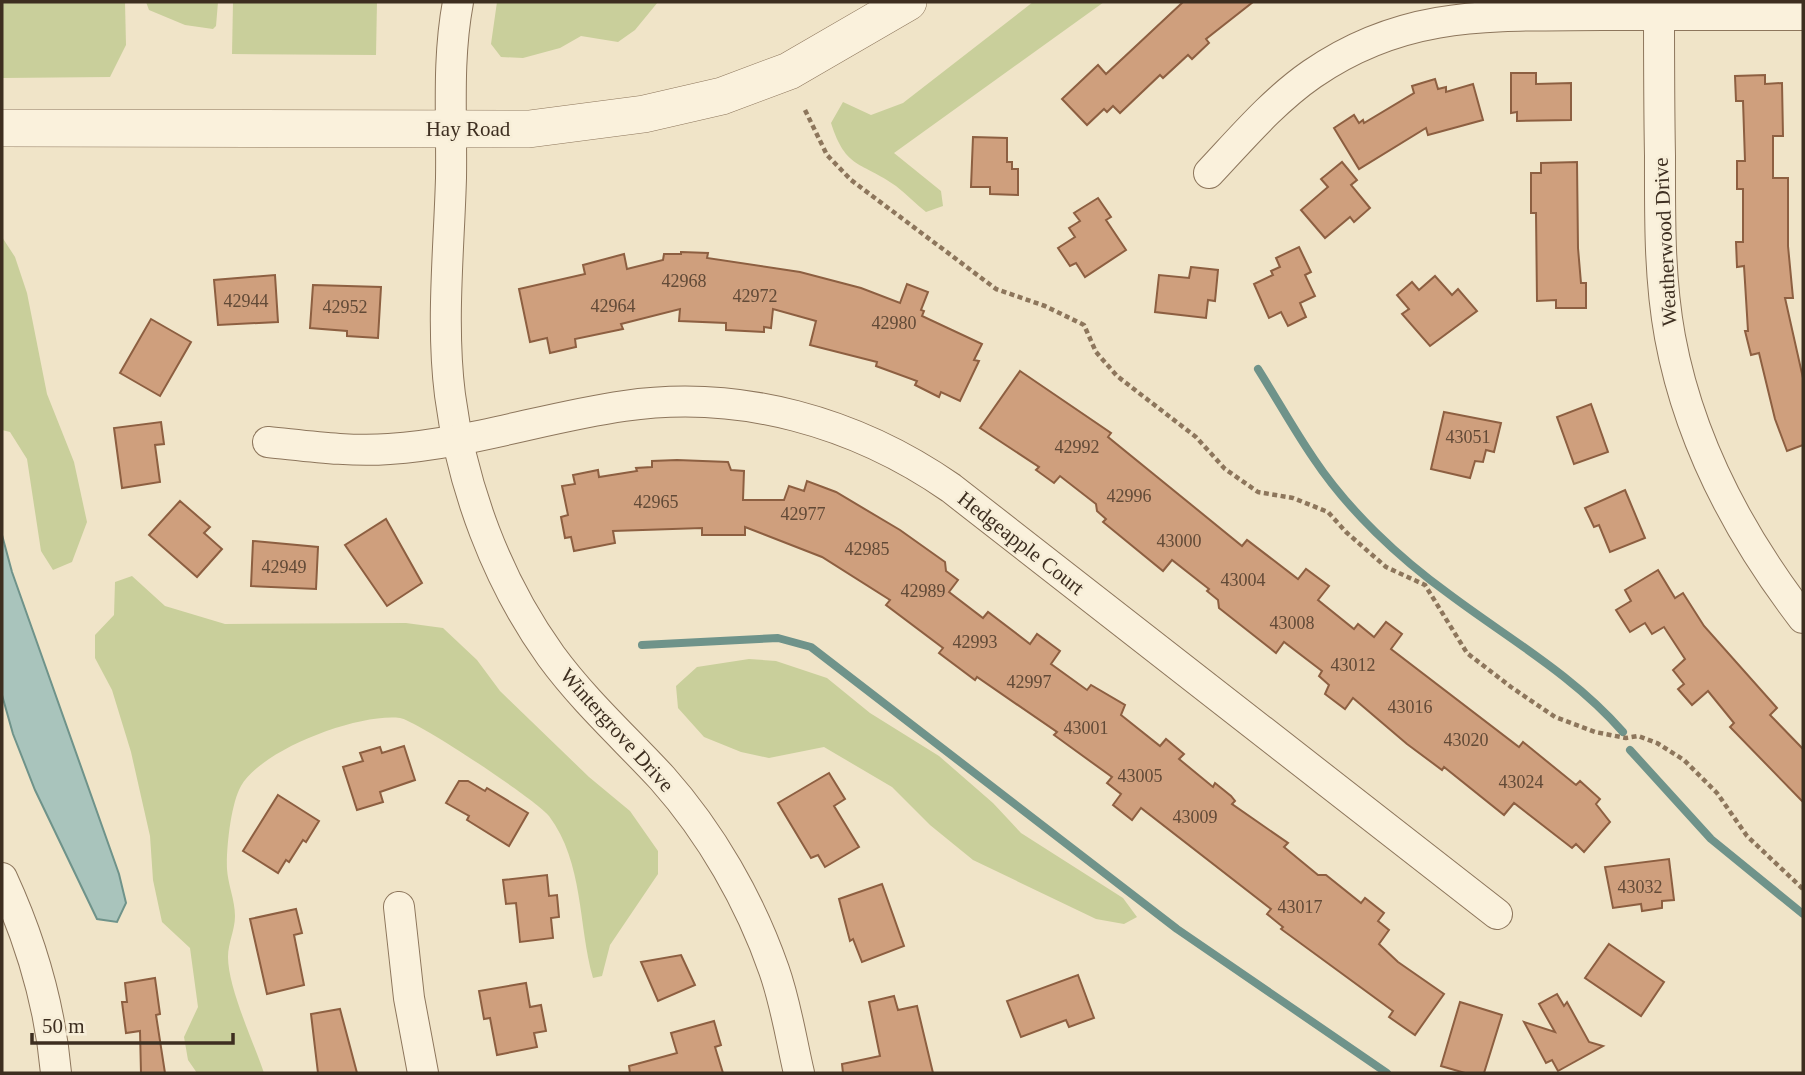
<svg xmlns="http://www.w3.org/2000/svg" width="1805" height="1075" font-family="'Times New Roman',serif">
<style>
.green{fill:#c9cf9b}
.water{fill:#a9c4bc;stroke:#6f938a;stroke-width:2}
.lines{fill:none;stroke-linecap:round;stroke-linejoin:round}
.stream{stroke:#6f938a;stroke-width:8}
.building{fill:#cf9f7d;stroke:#8d5f41;stroke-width:2}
.minor-casing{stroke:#8d765c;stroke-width:32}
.tertiary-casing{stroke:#8d765c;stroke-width:38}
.path{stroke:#8d765c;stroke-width:4.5;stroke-dasharray:5 3.5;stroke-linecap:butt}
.minor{stroke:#faf1dc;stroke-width:30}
.tertiary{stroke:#faf1dc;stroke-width:37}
.labels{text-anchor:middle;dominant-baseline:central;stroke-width:5;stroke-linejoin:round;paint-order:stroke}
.number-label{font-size:18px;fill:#624a37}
.street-label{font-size:21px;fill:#3d2e20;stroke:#f7eed8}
</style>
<rect width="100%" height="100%" fill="#f0e4c8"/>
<!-- green -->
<g class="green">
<polygon points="2,2 125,2 126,45 110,77 2,78"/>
<polygon points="146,2 218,2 216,26 213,29 185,25 149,10"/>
<polygon points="233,2 377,2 376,55 232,54"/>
<polygon points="497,2 658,2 635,30 618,42 581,36 560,48 523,58 501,57 491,44"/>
<path d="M1033 2H1104L894 153 941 191 943 206 926 212C916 204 906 194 896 186 861 161 846 170 831 123L843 102 871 115 903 103Z"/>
<polygon points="2,237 15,257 27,293 47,394 74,462 87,522 72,562 53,570 41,551 27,459 10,432 2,430"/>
<path d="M132 576 165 606 225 624 406 623 443 628 477 660 500 691 589 777 630 811 658 851V874L610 945 602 976 593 978C578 925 584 863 549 816 538 801 416 720 400 718 359 713 262 749 241 786 231 803 226 849 227 869 228 885 235 900 235 916 235 930 228 943 228 957 228 988 254 1043 264 1073H197L188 1060 184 1037 198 1007 190 948 162 922 153 880 150 836 131 752 112 690 95 658V635L114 615 115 582Z"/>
<polygon points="749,659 776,661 827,678 870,713 939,756 993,803 1021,833 1123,898 1137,917 1124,924 1096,919 973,860 930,825 892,787 824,747 769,758 741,752 704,737 678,708 676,686 697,667"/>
</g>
<!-- water -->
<polygon class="water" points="2,535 12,572 119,874 126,903 117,922 97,919 35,790 13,734 2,695"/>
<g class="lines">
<!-- stream -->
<g class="stream">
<path d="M1258 369C1277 399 1294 430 1314 459 1348 510 1399 558 1449 594 1509 639 1573 675 1623 732"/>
<polyline points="642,645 778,638 811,647 1177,929 1387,1073"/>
<polyline points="1630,750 1711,839 1803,914"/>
</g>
</g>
<!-- building -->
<g class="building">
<polygon points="1183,2 1253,2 1206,39 1209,43 1192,59 1188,55 1163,78 1160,75 1120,113 1113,106 1107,112 1104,109 1087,125 1062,99 1098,65 1106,74"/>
<polygon points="1511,73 1536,73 1536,84 1571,83 1571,120 1517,121 1517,112 1511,113"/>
<polygon points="1765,75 1765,84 1782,83 1783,136 1773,136 1773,178 1788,178 1788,246 1793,298 1785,298 1803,378 1803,445 1787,451 1775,419 1759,353 1751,355 1745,331 1748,331 1744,266 1737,267 1736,242 1743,242 1743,189 1737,189 1737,161 1745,161 1743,101 1736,101 1735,76"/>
<polygon points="1435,79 1438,89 1446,87 1446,92 1473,84 1483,120 1428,135 1426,128 1359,169 1334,128 1354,115 1359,123 1363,120 1364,123 1414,93 1412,86"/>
<polygon points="973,137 1007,138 1007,162 1012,162 1012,169 1018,169 1018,195 990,194 990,187 971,187"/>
<polygon points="1342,162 1357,180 1351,185 1370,208 1354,222 1350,217 1325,238 1301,210 1328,187 1321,179"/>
<polygon points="1577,162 1578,248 1581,283 1586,283 1586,308 1556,308 1556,300 1537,301 1536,213 1531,213 1531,173 1541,173 1541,163"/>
<polygon points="1098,198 1111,217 1106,220 1126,250 1085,277 1076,263 1070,266 1058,248 1075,237 1069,228 1080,221 1074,213"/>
<polygon points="1299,247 1311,272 1305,275 1315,296 1300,303 1306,317 1288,326 1281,312 1269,318 1254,284 1273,275 1271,271 1280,267 1276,258"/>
<polygon points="681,252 708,253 707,258 800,272 861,288 900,303 907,284 928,292 921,310 924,311 922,316 982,344 974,360 979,361 960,401 941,392 939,397 915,385 917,381 876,366 877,362 810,345 816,321 773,309 771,328 764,327 764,332 726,330 726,323 679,321 680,309 621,324 623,329 575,339 576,347 550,353 547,338 530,342 519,289 585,274 583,265 624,254 627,269 663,260 664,254 681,254"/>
<polygon points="1191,267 1218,270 1215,301 1208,300 1206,318 1155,312 1159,275 1189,278"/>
<polygon points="275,275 278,322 218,325 214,280"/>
<polygon points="1435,276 1452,295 1458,289 1477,311 1430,346 1402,314 1409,309 1397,295 1412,282 1419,290"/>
<polygon points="313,285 381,287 378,338 347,336 347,331 310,328"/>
<polygon points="151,319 191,342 160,396 120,373"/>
<polygon points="1020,371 1111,433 1108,437 1242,546 1247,540 1298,579 1306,569 1329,586 1318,600 1354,629 1358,624 1374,637 1386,622 1402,634 1391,649 1519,747 1523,742 1576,785 1580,781 1600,799 1596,804 1610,822 1584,852 1576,844 1572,848 1514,803 1504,815 1444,767 1442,770 1407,744 1353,698 1345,709 1325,694 1329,685 1319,676 1322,671 1284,642 1276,653 1219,608 1218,600 1207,591 1209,589 1172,560 1163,571 1103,522 1106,519 1097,511 1096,504 1060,476 1054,483 1036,470 1039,467 980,428"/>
<polygon points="1591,404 1608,452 1574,464 1557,417"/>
<polygon points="1444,412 1501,423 1494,452 1486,450 1483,462 1475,461 1470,478 1431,469"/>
<polygon points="161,422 164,444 155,445 160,482 122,488 114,428"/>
<polygon points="677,460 728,462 731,470 744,471 743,500 784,500 789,486 804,491 807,481 836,492 900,530 945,562 946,571 958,580 949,592 983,618 988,612 1030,644 1037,634 1060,651 1051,664 1087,690 1091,685 1125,705 1121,715 1160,746 1166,739 1184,754 1179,759 1213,787 1215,783 1231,796 1235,801 1232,804 1288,843 1284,847 1318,875 1326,875 1361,903 1365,898 1384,913 1378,921 1389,930 1379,944 1398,962 1444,994 1415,1035 1389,1017 1393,1011 1281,929 1283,927 1267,914 1271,909 1141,808 1132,820 1113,805 1121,794 1107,783 1112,777 1054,735 1057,732 977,677 975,680 939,653 943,648 886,605 890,600 822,557 745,527 745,535 702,535 702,528 613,531 615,543 574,551 571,537 565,538 561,517 568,515 562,486 575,484 573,475 598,470 599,477 637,471 636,468 652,467 652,461"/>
<polygon points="1625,490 1645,538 1610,552 1599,525 1594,527 1585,508"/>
<polygon points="180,501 210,527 204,533 222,549 197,577 149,535"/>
<polygon points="386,519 422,583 387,606 345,545"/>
<polygon points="253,541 318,547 316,589 251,586"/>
<polygon points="1658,570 1675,598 1683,593 1704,626 1777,708 1770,715 1803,749 1803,802 1730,727 1734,723 1708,691 1692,705 1678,689 1684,684 1673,670 1685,659 1664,627 1652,634 1645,623 1630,632 1616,610 1631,601 1625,590"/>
<polygon points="404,746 415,780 380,792 383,802 357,810 343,767 363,761 360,753 380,747 382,753"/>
<polygon points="829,773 845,799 834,806 859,847 825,867 818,855 811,858 778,803"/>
<polygon points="459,781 468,781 485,791 487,788 528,813 509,846 467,820 469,816 446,803"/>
<polygon points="278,795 319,821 306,842 303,840 289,862 286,860 278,873 243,851"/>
<polygon points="1669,859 1674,900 1662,901 1662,908 1642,911 1641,904 1613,908 1605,867"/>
<polygon points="547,875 549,896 557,895 559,917 551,918 553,938 520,942 516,903 506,904 503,880"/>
<polygon points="882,884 904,946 862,962 853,939 850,941 839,899"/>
<polygon points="296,909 302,933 294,935 304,985 267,994 250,919"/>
<polygon points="1609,944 1664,982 1641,1016 1585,978"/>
<polygon points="681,955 695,985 658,1001 641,962"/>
<polygon points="1078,975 1094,1018 1069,1027 1066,1020 1021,1037 1007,1001"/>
<polygon points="155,978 160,1014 156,1015 165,1073 141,1073 140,1031 126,1033 122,1002 127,1002 125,983"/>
<polygon points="526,983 530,1007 541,1005 546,1031 534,1033 537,1047 497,1055 490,1018 484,1019 479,991"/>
<polygon points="1557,994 1564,1006 1567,1002 1589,1042 1603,1046 1558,1071 1552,1060 1546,1063 1524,1022 1555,1032 1539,1004"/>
<polygon points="894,996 898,1010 917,1006 933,1073 843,1073 842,1064 880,1056 869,1002"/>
<polygon points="1460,1002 1502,1015 1484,1073 1465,1073 1441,1066"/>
<polygon points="340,1009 357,1073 318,1073 311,1014"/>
<polygon points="714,1021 721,1045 715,1047 723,1073 630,1073 629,1066 677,1053 671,1033"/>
</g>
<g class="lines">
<defs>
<g id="minor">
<path d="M458 2C447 61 452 118 451 178 449 249 441 324 450 395 462 487 497 581 551 656 584 701 625 738 662 778 711 833 750 901 774 970 786 1004 791 1039 799 1073"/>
<path d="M1659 2C1659 53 1659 105 1660 156 1660 216 1659 277 1670 337 1689 440 1740 536 1803 618"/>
<path d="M1209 173C1241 139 1273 101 1312 74 1406 9 1494 16 1602 15 1669 15 1736 15 1803 15"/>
<path d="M268 442C308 446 349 452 389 449 468 444 546 417 624 406 740 389 856 422 951 488L1497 914"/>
<path d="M2 878C31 941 50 1005 56 1073"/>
<polyline points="399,907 409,998 423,1073"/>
</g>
<polyline id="tertiary" points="2,128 529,129 644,114 722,96 789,71 908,2"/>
</defs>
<!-- minor casing -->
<use href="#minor" class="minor-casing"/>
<!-- tertiary casing -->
<use href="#tertiary" class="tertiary-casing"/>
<!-- path -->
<polyline class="path" points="805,110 827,155 851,180 996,289 1045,306 1084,325 1096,352 1117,376 1196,437 1225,469 1258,492 1293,498 1328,512 1346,532 1386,567 1425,585 1467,653 1511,687 1555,717 1595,732 1626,738 1638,736 1657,743 1684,760 1717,793 1747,836 1803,889"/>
<!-- minor -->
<use href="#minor" class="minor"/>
<!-- tertiary -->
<use href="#tertiary" class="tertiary"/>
</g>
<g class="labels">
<!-- number labels -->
<g class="number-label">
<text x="684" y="281">42968</text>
<text x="755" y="296">42972</text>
<text x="246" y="301">42944</text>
<text x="613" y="306">42964</text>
<text x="345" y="307">42952</text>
<text x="894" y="323">42980</text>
<text x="1468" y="437">43051</text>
<text x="1077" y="447">42992</text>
<text x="1129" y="496">42996</text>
<text x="656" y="502">42965</text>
<text x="803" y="514">42977</text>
<text x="1179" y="541">43000</text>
<text x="867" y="549">42985</text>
<text x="284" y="567">42949</text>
<text x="1243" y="580">43004</text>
<text x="923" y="591">42989</text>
<text x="1292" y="623">43008</text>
<text x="975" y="642">42993</text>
<text x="1353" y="665">43012</text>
<text x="1029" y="682">42997</text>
<text x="1410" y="707">43016</text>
<text x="1086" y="728">43001</text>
<text x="1466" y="740">43020</text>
<text x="1140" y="776">43005</text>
<text x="1521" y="782">43024</text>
<text x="1195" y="817">43009</text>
<text x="1640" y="887">43032</text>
<text x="1300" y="907">43017</text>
</g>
<!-- street labels -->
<g class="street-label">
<text x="468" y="129">Hay Road</text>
<text transform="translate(1665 242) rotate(-93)">Weatherwood Drive</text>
<text transform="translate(1021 543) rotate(38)">Hedgeapple Court</text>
<text transform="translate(617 730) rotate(48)">Wintergrove Drive</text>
</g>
</g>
<!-- border -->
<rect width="1805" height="1075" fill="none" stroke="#3d2e20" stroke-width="7"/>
<!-- scale -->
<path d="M32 1033v10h201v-10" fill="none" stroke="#3d2e20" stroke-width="3.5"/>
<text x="42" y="1033" font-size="21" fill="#3d2e20" stroke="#f7eed8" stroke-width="5" paint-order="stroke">50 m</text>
</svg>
